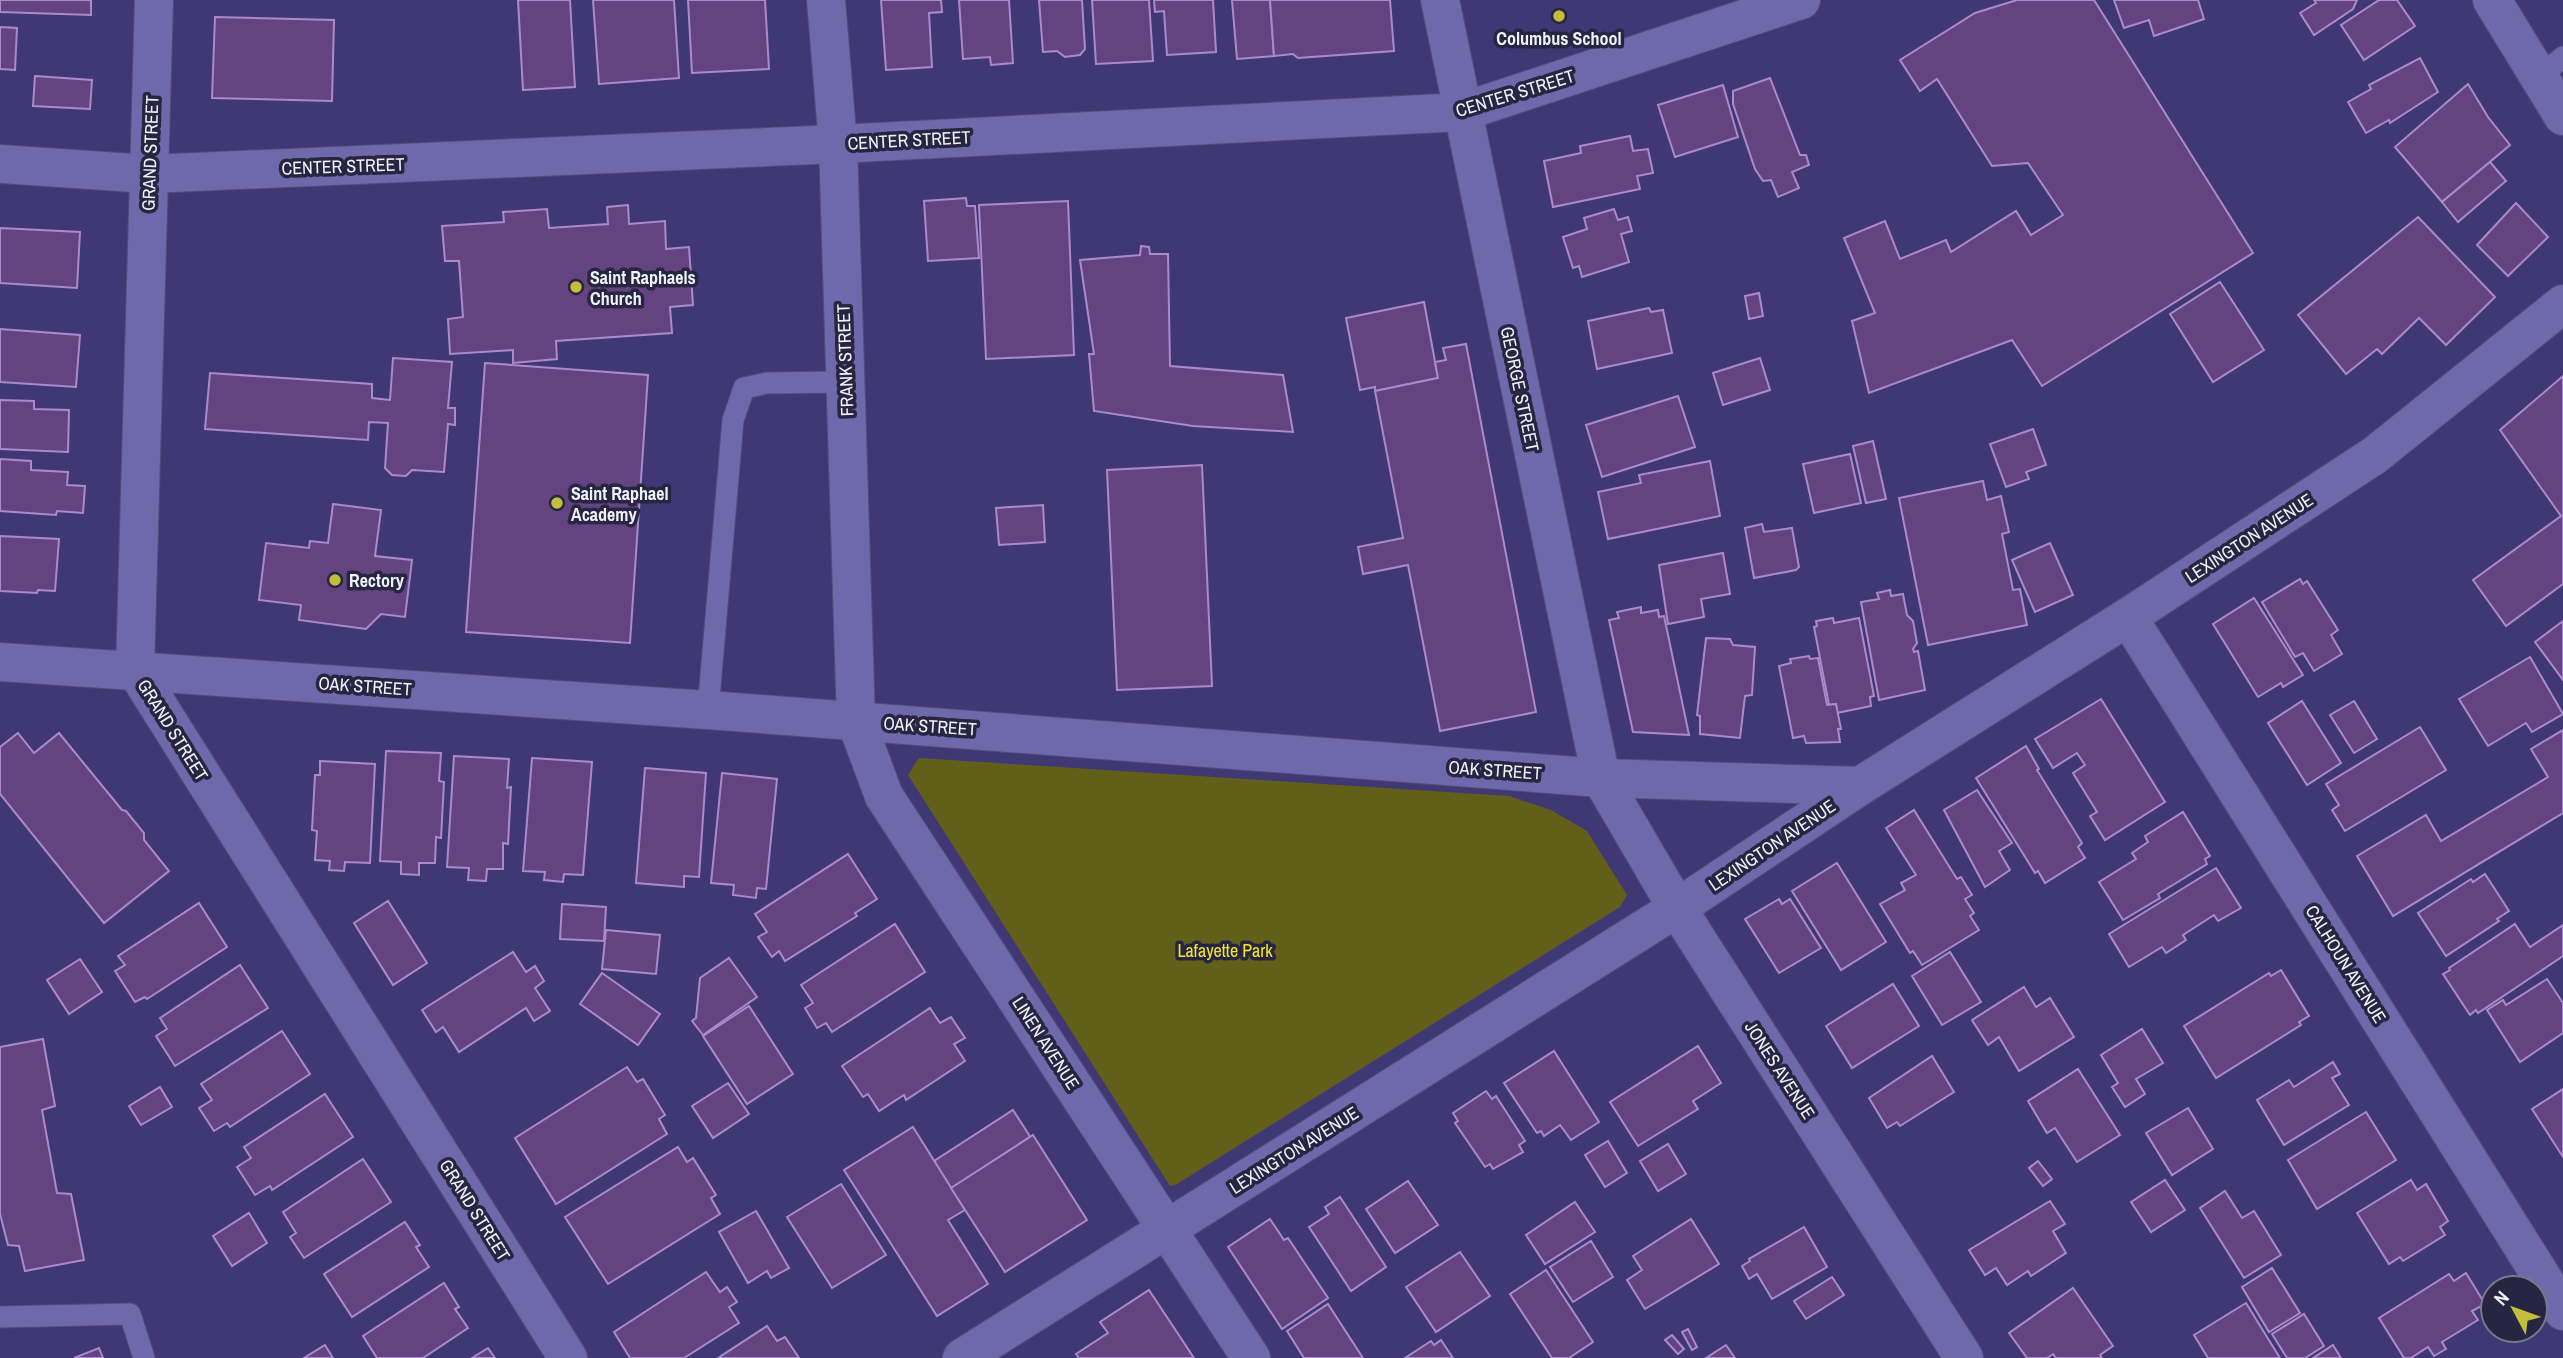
<svg xmlns="http://www.w3.org/2000/svg" width="2563" height="1358" font-family="'Archivo Narrow',sans-serif">
<style>
.green{fill:#625f1b}
.building{fill:#634480;stroke:#aa8acc;stroke-width:2}
.lines{fill:none;stroke-linecap:round;stroke-linejoin:round}
.service-casing{stroke:#534c7b;stroke-width:23}
.minor-casing{stroke:#534c7b;stroke-width:40}
.tertiary-casing{stroke:#534c7b;stroke-width:40}
.service{stroke:#6e69ab;stroke-width:21}
.minor{stroke:#6e69ab;stroke-width:38}
.tertiary{stroke:#6e69ab;stroke-width:38}
.poi-dot{fill:#c3bd3e;stroke:#272541;stroke-width:2.5}
.labels{text-anchor:middle;dominant-baseline:central;stroke-width:7;stroke-linejoin:round;paint-order:stroke}
.poi-label{font-size:18px;font-weight:bold;fill:#f1f1f9;stroke:#272541;text-anchor:start}
.street-label{font-size:18px;fill:#f1f1f9;stroke:#272541}
.park-label{font-size:18px;fill:#f4ea22;stroke:#272541}
</style>
<rect width="100%" height="100%" fill="#403875"/>
<!-- green -->
<polygon class="green" points="919,758 1509,796 1551,810 1587,831 1627,895 1620,907 1177,1184 1170,1186 908,775"/>
<!-- building -->
<g class="building">
<polygon points="0,0 91,0 91,15 0,12"/>
<polygon points="518,0 570,0 575,87 523,90"/>
<polygon points="593,0 674,0 679,78 599,84"/>
<polygon points="688,0 765,0 769,69 692,73"/>
<polygon points="881,0 941,0 942,12 929,13 932,67 886,70"/>
<polygon points="959,0 1009,0 1013,63 991,65 990,57 963,59"/>
<polygon points="1039,0 1082,0 1085,49 1080,55 1065,57 1057,51 1043,52"/>
<polygon points="1092,0 1149,0 1153,61 1096,64"/>
<polygon points="1154,0 1213,0 1216,52 1167,55 1164,11 1155,12"/>
<polygon points="1232,0 1270,0 1274,56 1237,59"/>
<polygon points="1270,0 1390,0 1394,51 1298,58 1293,54 1274,56"/>
<polygon points="2017,0 2094,0 2253,253 2042,386 2012,340 1869,393 1852,321 1875,313 1844,238 1885,221 1900,259 1946,240 1951,252 2016,211 2031,235 2063,215 2028,163 1992,166 1937,79 1920,91 1900,60 1975,13"/>
<polygon points="2114,0 2198,0 2204,19 2154,36 2149,20 2124,28"/>
<polygon points="2314,0 2357,0 2353,9 2314,35 2300,13 2316,3"/>
<polygon points="2379,0 2397,0 2415,26 2364,60 2341,25"/>
<polygon points="215,17 334,20 332,101 212,98"/>
<polygon points="0,27 17,28 15,70 0,69"/>
<polygon points="2420,58 2438,92 2390,123 2389,120 2366,133 2348,102 2371,89 2369,85"/>
<polygon points="35,76 92,80 90,109 33,106"/>
<polygon points="1770,78 1800,155 1806,155 1809,165 1792,172 1799,188 1778,197 1771,180 1763,181 1755,169 1733,104 1733,91"/>
<polygon points="2468,84 2488,117 2510,145 2442,202 2395,147"/>
<polygon points="1723,85 1738,137 1675,157 1658,105"/>
<polygon points="1630,136 1633,151 1648,149 1653,173 1637,176 1640,189 1553,207 1544,161 1581,153 1580,146"/>
<polygon points="2490,162 2506,181 2458,222 2442,202"/>
<polygon points="966,198 967,206 975,206 979,258 928,261 924,201"/>
<polygon points="1068,201 1074,355 986,359 979,205"/>
<polygon points="2516,203 2548,237 2508,276 2477,245"/>
<polygon points="628,205 629,224 665,221 666,249 689,247 693,305 670,307 672,333 556,341 557,359 513,363 513,350 450,354 448,319 463,317 459,261 445,261 442,226 504,222 503,212 547,209 549,228 608,224 607,207"/>
<polygon points="1614,209 1618,220 1628,217 1632,231 1621,234 1629,262 1582,277 1579,266 1573,268 1563,237 1587,229 1584,218"/>
<polygon points="2418,217 2495,297 2446,345 2419,318 2382,354 2377,349 2346,374 2298,315"/>
<polygon points="0,228 80,232 77,288 0,283"/>
<polygon points="1141,246 1149,247 1150,254 1168,254 1170,366 1283,375 1293,432 1193,426 1094,411 1089,354 1094,354 1080,260 1140,255"/>
<polygon points="2220,282 2264,350 2213,382 2170,314"/>
<polygon points="1759,293 1763,316 1749,319 1745,296"/>
<polygon points="1424,302 1438,378 1375,391 1375,387 1360,390 1346,318"/>
<polygon points="1649,308 1651,312 1663,310 1672,353 1597,369 1588,321"/>
<polygon points="0,329 80,335 76,387 0,382"/>
<polygon points="1466,344 1536,712 1440,731 1408,565 1363,574 1358,547 1403,538 1375,391 1438,378 1435,362 1446,360 1443,348"/>
<polygon points="393,358 452,362 448,408 455,408 455,425 448,424 444,472 412,470 406,476 392,475 385,468 388,423 369,422 368,440 205,429 210,373 372,384 372,398 390,400"/>
<polygon points="1760,358 1770,390 1723,405 1713,373"/>
<polygon points="485,363 648,375 630,643 466,632"/>
<polygon points="2563,376 2563,584 2506,626 2473,580 2561,516 2500,430"/>
<polygon points="1678,396 1695,447 1602,477 1586,425"/>
<polygon points="0,400 34,401 34,409 69,410 68,452 0,449"/>
<polygon points="2033,429 2046,465 2026,472 2029,479 2006,487 1990,444"/>
<polygon points="1873,441 1886,499 1866,503 1853,446"/>
<polygon points="1850,454 1861,503 1814,513 1803,464"/>
<polygon points="0,459 31,461 31,470 68,472 67,485 85,486 83,513 57,511 56,515 0,511"/>
<polygon points="1710,461 1720,516 1608,539 1598,492 1641,483 1639,475"/>
<polygon points="1202,465 1212,686 1117,690 1107,470"/>
<polygon points="1983,481 1987,500 2001,496 2009,532 2002,534 2013,590 2020,589 2027,625 1928,645 1899,498"/>
<polygon points="333,504 381,510 375,556 412,560 405,617 381,614 366,629 299,620 301,605 259,600 266,543 309,548 310,541 328,543"/>
<polygon points="1043,505 1045,542 999,545 996,508"/>
<polygon points="1762,524 1764,532 1792,528 1799,567 1796,570 1754,578 1745,528"/>
<polygon points="0,536 59,539 55,591 38,590 37,593 0,591"/>
<polygon points="2050,543 2073,595 2035,612 2012,560"/>
<polygon points="1723,553 1730,594 1701,599 1704,617 1668,624 1659,565"/>
<polygon points="2300,579 2303,584 2307,581 2338,630 2331,635 2342,654 2314,671 2303,653 2295,657 2262,602"/>
<polygon points="1890,590 1891,596 1903,594 1907,615 1913,621 1917,643 1913,649 1914,652 1918,651 1925,690 1879,700 1861,602 1879,599 1877,593"/>
<polygon points="2254,598 2303,675 2283,687 2281,683 2258,697 2213,624"/>
<polygon points="1641,607 1641,613 1658,610 1659,617 1664,616 1689,735 1633,732 1609,620 1619,618 1617,612"/>
<polygon points="1833,618 1834,623 1859,618 1874,696 1870,697 1871,706 1837,713 1836,704 1829,705 1814,627 1817,626 1816,621"/>
<polygon points="2563,621 2563,680 2535,642"/>
<polygon points="1706,638 1730,639 1733,645 1755,647 1752,695 1745,696 1740,738 1700,734 1700,716 1697,715"/>
<polygon points="1809,656 1810,659 1818,658 1827,705 1836,704 1841,729 1838,729 1840,742 1806,743 1804,736 1793,738 1779,666 1791,663 1790,659"/>
<polygon points="2530,657 2563,714 2532,732 2526,723 2488,746 2459,699"/>
<polygon points="2101,699 2165,802 2105,840 2090,816 2097,812 2073,773 2085,765 2077,753 2053,768 2035,739"/>
<polygon points="2302,701 2341,763 2307,785 2268,723"/>
<polygon points="2354,701 2377,739 2354,753 2330,715"/>
<polygon points="2420,727 2446,770 2345,831 2332,810 2339,805 2326,784"/>
<polygon points="2563,730 2563,813 2393,916 2357,856 2426,815 2441,841 2548,777 2531,749"/>
<polygon points="18,733 34,753 59,733 122,810 126,811 144,833 144,840 169,871 104,923 0,794 0,747"/>
<polygon points="2026,746 2039,769 2037,770 2082,843 2078,847 2085,858 2045,883 2038,871 2035,873 1976,778"/>
<polygon points="386,751 441,753 439,781 444,782 441,838 436,837 435,863 419,863 419,875 401,874 401,862 380,861"/>
<polygon points="454,756 509,759 507,788 511,787 508,844 503,843 503,869 487,869 486,881 468,880 469,868 447,867"/>
<polygon points="532,758 592,762 583,875 564,874 563,882 544,880 545,872 523,871"/>
<polygon points="320,761 375,764 370,863 345,862 344,871 329,870 330,861 315,860 317,831 312,830 315,775 320,775"/>
<polygon points="645,768 706,773 699,877 684,876 684,887 636,883"/>
<polygon points="722,773 777,779 766,889 757,888 756,898 733,895 734,885 711,883"/>
<polygon points="1977,790 2012,843 1999,851 2010,870 1985,887 1944,810"/>
<polygon points="1914,810 1957,879 1961,877 1972,895 1965,899 1974,913 1970,916 1979,930 1922,965 1913,951 1910,953 1880,904 1905,890 1901,883 1916,875 1886,828"/>
<polygon points="2183,812 2210,856 2205,859 2207,864 2158,894 2160,898 2123,920 2099,882 2136,859 2132,853 2148,842 2145,836"/>
<polygon points="848,854 877,899 855,913 857,916 785,961 779,951 772,957 758,937 767,932 755,914"/>
<polygon points="1837,863 1886,942 1841,970 1792,891"/>
<polygon points="2216,868 2241,908 2218,921 2214,915 2183,935 2186,940 2166,953 2162,947 2129,967 2109,934"/>
<polygon points="2485,874 2509,911 2497,919 2499,921 2446,956 2418,913 2471,879 2473,882"/>
<polygon points="1779,899 1782,904 1790,899 1821,948 1779,973 1745,919"/>
<polygon points="388,901 427,963 393,985 354,923"/>
<polygon points="199,903 227,947 147,999 145,997 135,1002 115,971 125,965 118,956"/>
<polygon points="562,904 606,907 604,941 560,939"/>
<polygon points="895,924 925,972 832,1032 826,1023 817,1028 805,1008 813,1003 801,985"/>
<polygon points="2515,924 2530,947 2563,925 2563,956 2478,1013 2476,1010 2470,1015 2443,974 2450,970 2449,968"/>
<polygon points="606,930 660,935 656,974 602,969"/>
<polygon points="513,952 526,972 535,966 544,981 535,988 550,1011 534,1021 526,1008 459,1052 443,1027 436,1032 422,1010"/>
<polygon points="1950,952 1981,1002 1942,1025 1912,976"/>
<polygon points="729,958 757,997 703,1035 692,1021 696,1018 700,978"/>
<polygon points="80,959 102,992 69,1014 47,980"/>
<polygon points="240,965 268,1008 175,1066 156,1036 167,1029 160,1018"/>
<polygon points="2281,970 2309,1016 2299,1022 2301,1025 2216,1078 2184,1026 2269,973 2271,976"/>
<polygon points="602,973 660,1014 638,1045 580,1004"/>
<polygon points="2547,979 2563,1003 2563,1033 2520,1062 2487,1010 2503,1000 2506,1005"/>
<polygon points="1893,984 1919,1026 1852,1068 1826,1026"/>
<polygon points="2024,987 2036,1007 2050,998 2074,1037 2019,1071 1999,1037 1988,1045 1972,1020"/>
<polygon points="749,1006 793,1074 747,1104 703,1036"/>
<polygon points="930,1008 940,1023 951,1017 965,1038 954,1044 965,1061 906,1100 904,1095 879,1111 868,1094 863,1097 842,1066"/>
<polygon points="2142,1029 2163,1063 2136,1079 2145,1094 2125,1107 2112,1087 2118,1083 2101,1055"/>
<polygon points="282,1031 310,1074 230,1127 227,1123 214,1131 199,1108 212,1100 201,1084"/>
<polygon points="43,1039 55,1106 42,1110 57,1193 71,1194 84,1260 25,1271 19,1246 8,1245 0,1214 0,1047"/>
<polygon points="1698,1046 1721,1083 1693,1101 1698,1109 1638,1146 1610,1102"/>
<polygon points="1554,1051 1599,1122 1571,1140 1560,1125 1544,1136 1541,1131 1537,1133 1504,1083"/>
<polygon points="1932,1056 1954,1092 1900,1126 1897,1122 1887,1128 1869,1098"/>
<polygon points="2333,1062 2340,1074 2332,1078 2349,1105 2284,1145 2257,1100 2289,1080 2294,1087"/>
<polygon points="627,1067 637,1082 643,1079 665,1115 659,1119 667,1134 556,1204 515,1138"/>
<polygon points="2078,1069 2120,1135 2077,1162 2055,1128 2047,1133 2028,1101"/>
<polygon points="728,1083 749,1114 713,1138 692,1106"/>
<polygon points="160,1087 172,1107 141,1125 129,1106"/>
<polygon points="2563,1089 2563,1157 2532,1109"/>
<polygon points="1486,1091 1492,1099 1496,1096 1525,1141 1519,1145 1523,1152 1493,1169 1490,1164 1485,1167 1455,1123 1458,1121 1453,1113"/>
<polygon points="325,1094 353,1137 272,1190 270,1186 255,1195 237,1167 251,1158 244,1147"/>
<polygon points="2188,1108 2213,1149 2172,1175 2146,1133"/>
<polygon points="1013,1110 1031,1138 951,1188 934,1161"/>
<polygon points="2366,1112 2396,1160 2317,1209 2288,1160"/>
<polygon points="913,1127 965,1210 948,1220 988,1284 937,1316 844,1170"/>
<polygon points="1033,1135 1087,1220 1005,1272 951,1188"/>
<polygon points="1608,1141 1627,1173 1605,1187 1585,1155"/>
<polygon points="1668,1144 1686,1174 1658,1191 1640,1161"/>
<polygon points="678,1147 687,1162 693,1158 716,1195 711,1198 720,1214 608,1284 565,1217"/>
<polygon points="363,1159 391,1202 304,1258 290,1237 296,1233 283,1212"/>
<polygon points="2038,1161 2052,1179 2043,1186 2029,1168"/>
<polygon points="2165,1180 2185,1210 2151,1232 2131,1202"/>
<polygon points="2411,1180 2417,1190 2426,1184 2448,1221 2440,1227 2445,1235 2403,1261 2400,1257 2389,1264 2357,1213"/>
<polygon points="1408,1181 1438,1225 1395,1253 1366,1209"/>
<polygon points="841,1184 886,1255 832,1288 787,1217"/>
<polygon points="2225,1191 2242,1218 2254,1211 2281,1255 2244,1278 2200,1208"/>
<polygon points="1340,1197 1386,1267 1351,1291 1309,1227 1329,1214 1325,1207"/>
<polygon points="2050,1201 2065,1224 2053,1231 2066,1253 2031,1276 2028,1271 2007,1285 1996,1268 1985,1275 1969,1250"/>
<polygon points="1575,1202 1595,1232 1545,1264 1526,1235"/>
<polygon points="756,1211 789,1268 771,1278 767,1271 748,1283 719,1232"/>
<polygon points="249,1213 267,1243 232,1266 213,1236"/>
<polygon points="1270,1219 1284,1240 1288,1238 1328,1298 1282,1329 1228,1247"/>
<polygon points="1691,1219 1719,1264 1645,1309 1627,1280 1642,1270 1633,1256"/>
<polygon points="405,1222 420,1245 416,1247 429,1267 352,1317 324,1274"/>
<polygon points="1804,1227 1827,1267 1772,1299 1757,1274 1749,1279 1742,1266 1750,1261 1749,1259"/>
<polygon points="1591,1241 1613,1277 1573,1302 1550,1267"/>
<polygon points="1460,1252 1490,1296 1436,1332 1406,1287"/>
<polygon points="2272,1268 2300,1313 2269,1332 2242,1287"/>
<polygon points="1546,1270 1593,1342 1569,1358 1552,1358 1510,1294"/>
<polygon points="706,1272 720,1292 727,1287 737,1302 729,1307 739,1323 684,1358 630,1358 614,1332"/>
<polygon points="2466,1273 2485,1304 2472,1311 2478,1320 2442,1342 2446,1349 2434,1356 2428,1347 2411,1358 2404,1358 2379,1318 2449,1274 2454,1281"/>
<polygon points="1832,1277 1844,1295 1806,1319 1794,1301"/>
<polygon points="444,1283 459,1307 455,1309 468,1328 423,1358 377,1358 363,1336"/>
<polygon points="2073,1288 2113,1346 2100,1355 2102,1358 2056,1358 2053,1354 2047,1358 2027,1358 2009,1333"/>
<polygon points="1149,1290 1194,1358 1079,1358 1076,1354 1108,1333 1100,1322"/>
<polygon points="2246,1303 2280,1358 2208,1358 2194,1335"/>
<polygon points="1328,1304 1363,1358 1304,1358 1287,1331"/>
<polygon points="2304,1314 2324,1346 2305,1358 2287,1358 2272,1334"/>
<polygon points="767,1326 777,1341 785,1337 799,1358 718,1358"/>
<polygon points="1688,1329 1697,1347 1692,1350 1682,1332"/>
<polygon points="1672,1335 1684,1349 1678,1354 1665,1340"/>
<polygon points="1441,1340 1453,1358 1405,1358 1431,1341 1434,1345"/>
<polygon points="325,1345 333,1358 304,1358"/>
<polygon points="1726,1345 1735,1358 1706,1358"/>
<polygon points="2333,1345 2341,1358 2313,1358"/>
<polygon points="99,1348 103,1358 74,1358"/>
<polygon points="488,1348 495,1358 472,1358"/>
</g>
<g class="lines">
<defs>
<g id="service">
<polyline points="2539,77 2563,57"/>
<polyline points="708,710 733,420 744,388 767,383 845,382"/>
<polyline points="0,1317 130,1314 144,1358"/>
</g>
<g id="minor">
<polyline points="826,0 838,144 856,721 884,796 1251,1358"/>
<polyline points="1440,0 1601,778 1677,908 1964,1358"/>
<polyline points="0,164 149,174 838,144 1462,112 1801,0"/>
<polyline points="2128,617 2563,1311"/>
<polyline points="0,662 708,710 1601,778 1860,786"/>
<polyline points="962,1358 1677,908 1860,786 2128,617 2375,455 2563,304"/>
</g>
<g id="tertiary">
<polyline points="154,0 135,669 568,1358"/>
<polyline points="2492,0 2563,116"/>
</g>
</defs>
<!-- service casing -->
<use href="#service" class="service-casing"/>
<!-- minor casing -->
<use href="#minor" class="minor-casing"/>
<!-- tertiary casing -->
<use href="#tertiary" class="tertiary-casing"/>
<!-- service -->
<use href="#service" class="service"/>
<!-- minor -->
<use href="#minor" class="minor"/>
<!-- tertiary -->
<use href="#tertiary" class="tertiary"/>
</g>
<!-- markers -->
<g class="poi-dot">
<circle cx="1559" cy="16" r="7"/>
<circle cx="576" cy="287" r="7"/>
<circle cx="557" cy="503" r="7"/>
<circle cx="335" cy="580" r="7"/>
</g>
<g class="labels">
<!-- poi labels -->
<g class="poi-label">
<text x="1559" y="38" text-anchor="middle">Columbus School</text>
<text x="590" y="277">Saint Raphaels<tspan x="590" dy="21">Church</tspan></text>
<text x="571" y="493">Saint Raphael<tspan x="571" dy="21">Academy</tspan></text>
<text x="349" y="580">Rectory</text>
</g>
<!-- street labels -->
<g class="street-label">
<text transform="translate(1515 93) rotate(-17)">CENTER STREET</text>
<text transform="translate(909 140) rotate(-3)">CENTER STREET</text>
<text transform="translate(150 153) rotate(-88)">GRAND STREET</text>
<text transform="translate(343 166) rotate(-2)">CENTER STREET</text>
<text transform="translate(845 360) rotate(-92)">FRANK STREET</text>
<text transform="translate(1520 389) rotate(78)">GEORGE STREET</text>
<text transform="translate(2249 538) rotate(-33)">LEXINGTON AVENUE</text>
<text transform="translate(365 686) rotate(4)">OAK STREET</text>
<text transform="translate(930 726) rotate(4)">OAK STREET</text>
<text transform="translate(173 730) rotate(58)">GRAND STREET</text>
<text transform="translate(1495 770) rotate(4)">OAK STREET</text>
<text transform="translate(1772 845) rotate(-34)">LEXINGTON AVENUE</text>
<text transform="translate(2346 964) rotate(58)">CALHOUN AVENUE</text>
<text transform="translate(1046 1043) rotate(57)">LINEN AVENUE</text>
<text transform="translate(1780 1070) rotate(57)">JONES AVENUE</text>
<text transform="translate(1294 1150) rotate(-32)">LEXINGTON AVENUE</text>
<text transform="translate(475 1210) rotate(58)">GRAND STREET</text>
</g>
<!-- park labels -->
<g class="park-label">
<text x="1225" y="950">Lafayette Park</text>
</g>
</g>
<!-- north arrow -->
<g transform="translate(2514 1309) rotate(311)"><circle r="33" fill="#272541" stroke="#78778b" stroke-width="2"/>
<path d="M0-5L12 26L0 18L-12 26Z" fill="#c3bd3e"/>
<text y="-10" font-size="19" font-weight="bold" text-anchor="middle" fill="#f1f1f9">N</text>
</g>
</svg>
